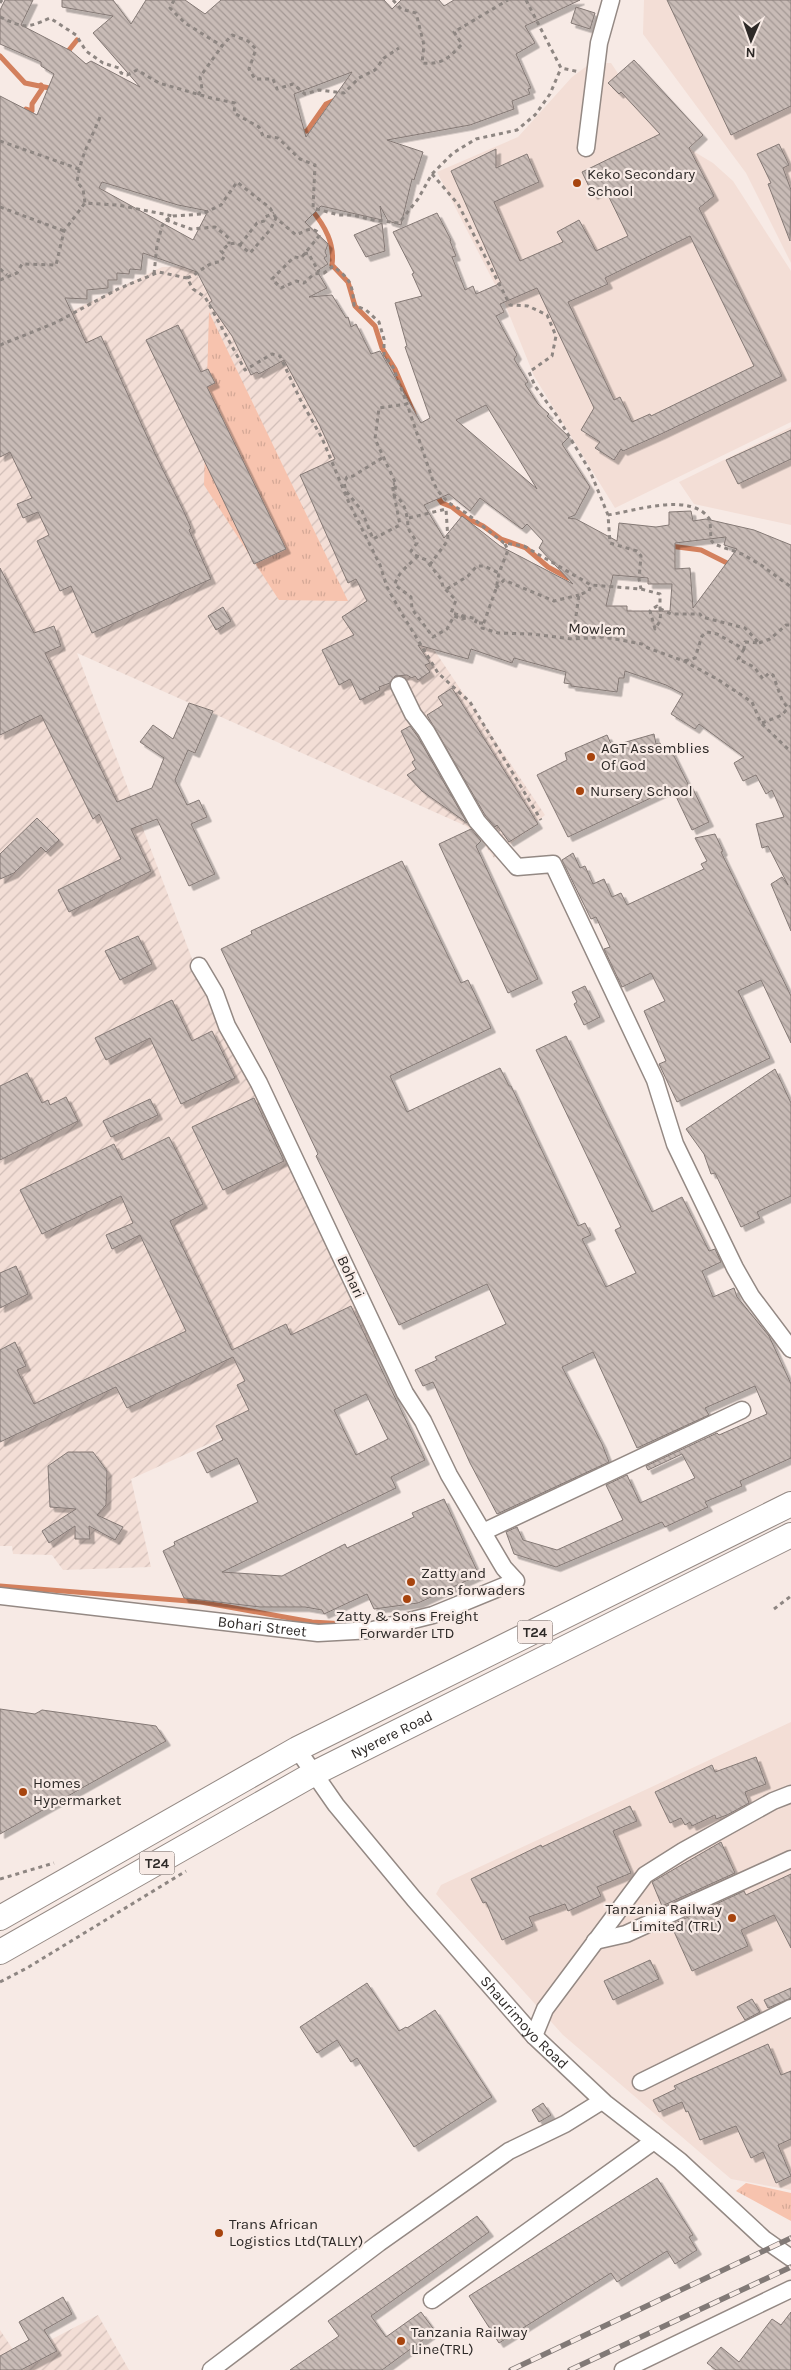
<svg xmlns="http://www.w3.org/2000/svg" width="791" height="2370" font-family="Karla,sans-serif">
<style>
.built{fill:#f3ded6}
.industrial{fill:url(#industrial-furrows)}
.grass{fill:url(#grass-tufts)}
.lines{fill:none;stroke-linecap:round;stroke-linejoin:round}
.stream{stroke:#d3805d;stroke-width:5}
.building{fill:url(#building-back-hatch);stroke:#847975;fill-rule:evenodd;filter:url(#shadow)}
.minor-casing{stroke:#948984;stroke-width:19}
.highway-casing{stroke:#948984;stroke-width:26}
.path{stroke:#8e8682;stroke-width:3;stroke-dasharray:4 4;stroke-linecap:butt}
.minor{stroke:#fff;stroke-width:16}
.highway{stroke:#fff;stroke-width:24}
.rail-casing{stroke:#827a77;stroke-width:5.5}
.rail{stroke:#f7eae5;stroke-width:4;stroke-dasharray:11;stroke-linecap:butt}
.poi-dot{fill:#a7440e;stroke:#f7eae5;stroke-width:2}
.labels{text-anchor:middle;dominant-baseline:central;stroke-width:4.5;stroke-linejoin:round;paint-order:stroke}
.shield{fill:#f7eae5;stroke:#6a6360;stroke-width:1}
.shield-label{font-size:14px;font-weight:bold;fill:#2d2927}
.poi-label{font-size:15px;fill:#2d2927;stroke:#f7eae5;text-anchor:start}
.street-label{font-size:15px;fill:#2d2927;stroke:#f7eae5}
</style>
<defs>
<pattern id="industrial-furrows" width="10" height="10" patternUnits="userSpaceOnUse" patternTransform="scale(1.25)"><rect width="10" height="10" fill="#f3ded6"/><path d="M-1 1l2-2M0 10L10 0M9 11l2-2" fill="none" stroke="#d1beb8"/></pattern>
<pattern id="grass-tufts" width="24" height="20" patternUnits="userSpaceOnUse" patternTransform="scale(1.25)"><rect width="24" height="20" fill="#f7c3ae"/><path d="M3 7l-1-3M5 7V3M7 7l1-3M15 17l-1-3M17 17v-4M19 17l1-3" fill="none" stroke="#d4a896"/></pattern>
<pattern id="building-back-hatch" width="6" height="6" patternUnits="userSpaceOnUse" patternTransform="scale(1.25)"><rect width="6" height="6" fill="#c8bbb6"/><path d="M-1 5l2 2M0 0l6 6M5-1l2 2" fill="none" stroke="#a39894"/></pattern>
<filter id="shadow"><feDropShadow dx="4.5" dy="4.5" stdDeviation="0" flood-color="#0004"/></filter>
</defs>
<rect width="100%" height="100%" fill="#f7eae5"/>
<!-- built -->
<g class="built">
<polygon points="644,0 791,0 791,263 746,173 643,34"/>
<polygon points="591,63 611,63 619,75 693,151 713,163 733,181 791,271 791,422 615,508 534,376 505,304 437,172 518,137 572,77"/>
<polygon points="791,427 791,525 694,504 679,482"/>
<polygon points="791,1722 791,2190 731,2179 563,2035 436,1894 441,1885"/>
</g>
<!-- industrial -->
<g class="industrial">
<polygon points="192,266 250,365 286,348 408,611 545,815 494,858 481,840 466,826 77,653 194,964 378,1355 266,1418 131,1479 151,1567 63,1570 52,1555 13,1554 12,1546 0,1546 0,346 162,267"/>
<polygon points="98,2315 129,2370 0,2370 0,2330 18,2357"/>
</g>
<!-- grass -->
<g class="grass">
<polygon points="209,312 348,601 279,600 204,485"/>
<polygon points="746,2183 791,2193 791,2221 736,2191"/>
</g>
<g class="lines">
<!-- stream -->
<g class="stream">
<polyline points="65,55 77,40"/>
<polyline points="0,56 25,83 54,89"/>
<polyline points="22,115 26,109 32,111 32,104 42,89 41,85"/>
<polyline points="299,132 307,131 326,104 335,100"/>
<path d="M311 209C325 226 335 244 332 265L348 282 355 306 375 326 382 348 395 369 414 414"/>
<polyline points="436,495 442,503 452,507 466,518 483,526 501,539 526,548 548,567 568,578"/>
<polyline points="670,546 701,550 733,566"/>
<polyline points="0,1586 201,1602 312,1622 345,1624"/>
</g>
</g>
<!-- building -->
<g class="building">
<path d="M5 0H33L21 25 71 51 86 64 91 61 140 87 93 33 113 16 62 7V0H113L131 24 146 0H185L205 14 221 0H384L392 9 401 0H439L444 6 454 0H580L525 26 535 43 516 54 531 88 528 89 530 94 512 101 514 109 470 125 387 140 423 152 414 180 412 179 401 225 388 221 380 206 382 220 321 206 305 222 328 244 325 252 327 256 324 258 328 264 317 271 327 288 309 297 332 295 346 318 348 317 351 327 356 324 371 354 380 351 421 423 430 418 405 347 407 346 395 303 422 296 412 274 414 273 393 232 437 213 451 240 450 241 456 256 452 257 465 290 473 286 476 294 501 283 451 171 496 149V168L527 154 539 182 494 202 520 261 563 242 557 232 579 220 596 251 628 236 605 189 593 195 582 172 660 134 621 92 619 94 608 83 634 60 703 135 689 148 714 196 699 208 782 376 661 434 623 451 621 449 614 460 595 448 600 442 581 430 594 408 537 288 500 304 504 312 496 316 517 355 514 359 528 382 525 384 538 404 549 414 547 416 569 437 562 444 590 487 575 515 568 518 576 519 617 541 619 523 656 527 669 525V512L691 511 693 521 706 519 754 530 791 545V931L771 884 782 877 788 885 768 846 762 848 756 824 784 817 772 790 766 794 756 775 743 781 734 763 744 757 699 724 695 729 671 714 683 694 666 685 625 671 624 678H619L617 692 571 686V684L564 683 566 672 514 658 512 663 471 649 468 659 418 645 430 663 425 665 430 672 418 680 415 676 412 678 407 675 395 676 390 683 379 687 380 690 360 700 350 679 339 685 322 650 354 635 342 617 367 601 356 579 348 583 300 475 335 459 320 426 284 360 259 374 257 372 251 375 232 336 209 303 212 301 197 272 143 253 141 270 130 269 129 274 117 273V280H108V288L87 290V299L65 298 86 343 101 336 156 456 184 512 191 528 189 530 211 579 92 633 71 586 60 591 37 541 49 535 38 512 23 518 17 504 32 498 10 452 0 457V96L37 115 54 74 41 66V62L0 44V10ZM352 72 306 137 294 94ZM102 182 178 205 208 211 193 240 99 188ZM690 236 754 366 651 416 650 414 632 422 620 397 614 400 568 302 608 284 605 278ZM486 405 537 489 456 420ZM449 494 470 511 480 498 522 529 527 524 543 541 539 548 573 584 500 546 462 516 444 538 424 505ZM726 537 724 545 737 549 693 608 690 568 675 569V543ZM613 575 648 578V584H672L670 611H627V606H606Z"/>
<polygon points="667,0 791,0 791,106 731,135"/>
<polygon points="576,7 595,13 590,29 571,23"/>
<polygon points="779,144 789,165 783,168 791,190 790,241 768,184 771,183 757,154"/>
<polygon points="382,223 385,251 366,257 354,235"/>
<polygon points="178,325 201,372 208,369 215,383 207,387 286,549 254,564 146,340"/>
<polygon points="791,430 791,459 738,484 726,460"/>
<polygon points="0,568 34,633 54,626 61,646 45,653 117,802 152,788 164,758 140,742 153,725 173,739 189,703 213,711 195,753 188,750 175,780 187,805 199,800 207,817 191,824 215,874 189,886 157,819 131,829 151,871 69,912 58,890 121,859 99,814 93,819 41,715 0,735"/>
<polygon points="223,607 231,621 216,630 208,616"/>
<polygon points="452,688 538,824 509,842 497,825 495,827 485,815 427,715 443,705 438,697"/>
<polygon points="410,726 418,737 467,823 422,791 407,775 416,769 412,762 415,760 401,731"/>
<polygon points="654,734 656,744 660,743 662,748 670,748 690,788 692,787 709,822 692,830 672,788 568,837 537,775 567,760 565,753 607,735 612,746"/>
<polygon points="37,818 59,840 46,852 41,847 14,873 0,879 0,854"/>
<polygon points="471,829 481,841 476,846 538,979 508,993 439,844"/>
<polygon points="715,834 723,851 721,852 791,996 791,1043 761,980 738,991 770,1058 677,1102 659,1064 666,1061 644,1011 665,1001 651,973 622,987 604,949 610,947 596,917 591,919 562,860 573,853 580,868 585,866 593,884 604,879 612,897 621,893 627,905 704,869 701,864 707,861 695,838"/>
<polygon points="402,861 461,983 468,980 491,1028 390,1076 407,1112 500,1068 509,1086 511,1086 578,1226 585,1223 591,1235 582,1239 606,1287 636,1273 615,1230 621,1227 536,1050 566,1036 652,1212 682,1197 709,1251 715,1249 721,1262 702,1271 713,1297 734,1288 737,1297 769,1336 791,1384 791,1458 740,1481 742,1486 705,1502 708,1507 665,1527 662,1522 556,1567 514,1554 506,1532 517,1527 523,1540 557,1550 623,1520 606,1485 627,1475 640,1503 695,1478 682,1454 648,1470 646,1466 717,1433 719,1435 767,1414 755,1386 705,1408 709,1415 637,1448 593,1352 562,1367 602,1444 609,1462 497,1514 470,1463 433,1382 423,1386 415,1370 437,1360 435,1357 506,1324 487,1284 399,1325 316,1156 318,1154 221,949 252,934 251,931"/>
<polygon points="138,936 152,964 120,980 105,951"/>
<polygon points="585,986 600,1017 584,1025 574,1004 577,1002 572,992"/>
<polygon points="172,1000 192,1041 212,1031 235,1078 181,1104 150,1038 106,1060 95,1038"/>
<polygon points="775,1069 791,1103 791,1196 757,1212 760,1218 741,1227 715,1173 711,1174 704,1154 686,1129"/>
<polygon points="27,1073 42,1103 48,1100 50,1105 66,1097 78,1121 0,1160 0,1086"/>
<polygon points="254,1098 284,1161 223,1190 192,1127"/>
<polygon points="150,1099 158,1115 111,1137 103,1121"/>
<path d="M169 1137 203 1204 170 1221 232 1350 286 1324 291 1335 351 1306 425 1460 391 1477 396 1488 222 1572 282 1576 345 1544 347 1548 414 1517 412 1513 444 1499 479 1575 418 1603 374 1609 367 1594 324 1614 322 1610 305 1607H260L184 1598 163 1551 175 1545 174 1542 258 1502 237 1458 207 1473 197 1453 223 1440 216 1426 249 1410 237 1385 245 1381 233 1357 127 1408 116 1387 0 1442V1350L15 1342 26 1366 17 1370 34 1404 186 1331 140 1235 112 1249 106 1235 133 1223 121 1196 42 1234 20 1190 114 1144 122 1160ZM366 1394 388 1439 356 1455 334 1410Z"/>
<polygon points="16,1266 28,1294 0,1308 0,1273"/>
<polygon points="68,1452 93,1452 107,1471 106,1505 97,1515 123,1527 115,1540 89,1526 90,1539 75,1539 75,1526 49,1543 42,1531 76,1509 50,1507 48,1466"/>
<polygon points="0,1709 35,1714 42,1710 156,1726 166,1741 0,1834"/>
<polygon points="756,1757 766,1784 745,1792 749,1803 727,1815 716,1819 715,1815 692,1826 690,1822 685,1825 681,1818 670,1823 655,1792 712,1765 715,1772"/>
<polygon points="630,1806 637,1821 613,1831 631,1873 597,1887 601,1896 568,1911 565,1904 529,1917 533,1926 502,1940 486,1902 483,1903 471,1879 541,1845 542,1847"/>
<polygon points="721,1842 735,1873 662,1906 652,1882"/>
<polygon points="791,1874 791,1948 774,1915 741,1930 748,1946 692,1971 671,1925 744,1891 746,1895"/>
<polygon points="650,1960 659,1979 613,2000 604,1981"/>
<polygon points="367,1983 399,2031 406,2027 407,2028 435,2010 492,2097 414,2147 357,2058 351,2062 337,2040 317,2053 300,2027"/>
<polygon points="791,1988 791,1998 768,2008 764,2000"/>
<polygon points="752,1999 760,2012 745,2020 737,2007"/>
<polygon points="768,2044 781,2075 791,2071 791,2139 778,2145 791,2176 776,2183 763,2152 751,2158 736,2126 700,2140 688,2111 686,2112 682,2102 659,2112 653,2100 676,2089 674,2086"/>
<polygon points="543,2103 551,2115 539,2122 532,2110"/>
<polygon points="657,2178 693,2235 689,2237 697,2250 675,2264 667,2251 617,2282 611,2273 499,2343 469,2296"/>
<polygon points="477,2216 489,2232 371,2316 386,2337 421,2312 435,2331 382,2370 290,2370 339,2336 328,2321"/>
<polygon points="63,2297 72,2314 44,2330 57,2351 21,2370 0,2370 0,2356 29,2340 19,2322"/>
<polygon points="791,2312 791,2370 716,2370 707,2363 721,2347 739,2362 772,2319 781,2325"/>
</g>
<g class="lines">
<defs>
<g id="minor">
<polyline points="586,148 599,43 611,0"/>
<polyline points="399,685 413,714 426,731 477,821 517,867 553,864 655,1080 675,1144 735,1268 751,1296 791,1349"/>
<polyline points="483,1532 742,1410"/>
<path id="s1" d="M0 1596 318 1633 373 1630 433 1615 516 1581 504 1568 449 1475 423 1421 405 1393 259 1083 227 1026 215 993 199 966"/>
<path id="s2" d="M297 1749 336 1805 414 1899 534 2036 605 2103 680 2161 764 2239 791 2258"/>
<polyline points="595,1941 626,1934 791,1859"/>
<polyline points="534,2036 545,2009 645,1875 683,1851 773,1801 791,1794"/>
<polyline points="641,2082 791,2008"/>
<polyline points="432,2300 654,2141"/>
<polyline points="211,2370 379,2243 509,2151 565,2124 602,2101"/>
<polyline points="623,2370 791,2289"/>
</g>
<g id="highway">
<polyline points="0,1918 297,1749 791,1504"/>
<path id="s3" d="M0 1952 313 1774 791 1535"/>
</g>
</defs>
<!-- minor casing -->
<use href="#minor" class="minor-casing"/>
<!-- highway casing -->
<use href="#highway" class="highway-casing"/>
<!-- path -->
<g class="path">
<polyline points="174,0 170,8 185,23 222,46 232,35 248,41 256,49 249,69 255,79 273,79 277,89 293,84 305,94 319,90 344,93 359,78 375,70 384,58 399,48"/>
<path d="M393 0 401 9 416 13 424 45 422 63C442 65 449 58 462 44L454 32 508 0"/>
<polyline points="526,0 561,68 580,72"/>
<polyline points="0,3 2,0"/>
<path d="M0 17C25 28 25 29 50 18L76 35 86 51 103 63 119 68 121 73 127 75 137 70 159 83 211 98 235 103 234 113 259 127 263 136 278 138 300 159 315 165 313 208 339 215H353L373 220 399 223 418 199 432 174 453 153 476 139 517 130 535 115 550 94 561 68"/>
<polyline points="198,95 202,89 200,77 222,46"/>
<path d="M100 117C90 142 81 154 77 182L83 189 85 203 118 205 173 216"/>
<polyline points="0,141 79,169"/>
<polyline points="432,174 458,204 510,305 528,306 547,315 556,336 552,356 529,372 535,386 557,416 590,471 608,515 610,543 637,551 641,556 639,579 641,589"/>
<polyline points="0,207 64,231"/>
<polyline points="166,220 191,229 215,227 229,238 229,244"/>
<polyline points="240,245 257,223 264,221 265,217 274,213"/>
<polyline points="304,254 308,253 319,272"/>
<polyline points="0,269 7,275"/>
<polyline points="154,274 157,245 162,226 166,220 173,216 202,214 221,205 237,182 270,208 276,218"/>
<path d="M187 278C201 273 206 262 221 262L225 255 221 251 229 244 237 243 250 253 270 230 276 218 296 235C305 231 311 226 319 233V236L301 258 294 257 272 279 281 288 296 281 304 283 314 274 324 273 333 266C351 280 352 283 354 305L366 310 379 322 384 339V355L393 367 407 404"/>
<polyline points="0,280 17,273 22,264 56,265 64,231 85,203"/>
<polyline points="0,345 57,322 118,289 159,272 187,278 193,289 205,297 245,370 272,354 280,356 300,399 322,438 349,503 380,565 387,587 402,614 438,673 470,702 541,820"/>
<polyline points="382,458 353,476 347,477 344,483 346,491 362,511 373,539 400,525 392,484 395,484"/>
<path d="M608 515C634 511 693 491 710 520L711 540 714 544 742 554 761 565 791 587"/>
<polyline points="409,518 446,509 448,540 429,566"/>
<polyline points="505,544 508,550 499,573 496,589 482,628 498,633 531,634 572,639 604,637 642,644 648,648 684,661 717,679 752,702 761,723 791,752"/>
<path d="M418 556C410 564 396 574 395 585L411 597 412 609 433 637 447 629 454 616 462 619 466 618 461 616"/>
<polyline points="496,588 504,580 554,601 579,595"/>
<polyline points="447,589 468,576 477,566 484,566 499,573"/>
<path d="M483 623H475L477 619 451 613 456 600 443 587 441 579 426 560 415 555 411 551 417 543C415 538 408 531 408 526 407 514 405 501 394 495L396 484 375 439 379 408 407 404 433 481 437 490 449 503 466 513 504 543 524 546 591 585 641 589 660 594V610L657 606 650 611 655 629 660 621 661 609 671 614H700L702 617 745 628 759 643 745 642 744 649 717 634 707 632 702 636 695 658 684 661"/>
<polyline points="579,638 575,634 574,630 579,595 589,591 591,585"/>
<polyline points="759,643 770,639 786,625 791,625"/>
<polyline points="744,649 738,659 754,667 763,679 769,673 773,675 782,700 788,708 791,706"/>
<polyline points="762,723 782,715 788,708"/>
<polyline points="774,1609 791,1596"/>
<polyline points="0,1879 54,1863"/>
<polyline points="0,1982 27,1968 186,1871"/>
</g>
<!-- minor -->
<use href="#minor" class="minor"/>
<!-- highway -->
<use href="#highway" class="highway"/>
<defs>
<g id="rail">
<polyline points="511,2370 791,2238"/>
<polyline points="570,2370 791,2267"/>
</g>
</defs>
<!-- rail casing -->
<use href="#rail" class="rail-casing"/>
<!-- rail -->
<use href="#rail" class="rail"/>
</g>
<!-- markers -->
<g class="poi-dot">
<circle cx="577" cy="183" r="5"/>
<circle cx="591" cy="757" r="5"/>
<circle cx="580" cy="791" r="5"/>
<circle cx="411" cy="1582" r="5"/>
<circle cx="407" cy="1599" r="5"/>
<circle cx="23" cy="1792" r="5"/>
<circle cx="732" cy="1918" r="5"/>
<circle cx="219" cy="2233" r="5"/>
<circle cx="401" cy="2341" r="5"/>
</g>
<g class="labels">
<!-- shield labels -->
<g class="shield">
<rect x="517.5" y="1620.5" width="35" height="23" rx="4"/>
<rect x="139.5" y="1851.5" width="35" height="23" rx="4"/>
</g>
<g class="shield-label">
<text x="535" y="1632">T24</text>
<text x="157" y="1863">T24</text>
</g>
<!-- poi labels -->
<g class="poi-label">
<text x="587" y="174">Keko Secondary<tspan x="587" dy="17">School</tspan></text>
<text x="601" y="748">AGT Assemblies<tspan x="601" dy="17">Of God</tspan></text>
<text x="590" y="791">Nursery School</text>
<text x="421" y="1573">Zatty and<tspan x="421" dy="17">sons forwaders</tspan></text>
<text x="407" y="1616" text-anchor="middle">Zatty &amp; Sons Freight<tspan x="407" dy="17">Forwarder LTD</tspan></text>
<text x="33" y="1783">Homes<tspan x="33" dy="17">Hypermarket</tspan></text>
<text x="722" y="1909" text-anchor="end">Tanzania Railway<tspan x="722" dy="17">Limited (TRL)</tspan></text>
<text x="229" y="2224">Trans African<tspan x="229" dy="17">Logistics Ltd(TALLY)</tspan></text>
<text x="411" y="2332">Tanzania Railway<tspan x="411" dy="17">Line(TRL)</tspan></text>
</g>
<!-- street labels -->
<g class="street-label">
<text transform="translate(597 629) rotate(2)">Mowlem</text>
<text transform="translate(351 1277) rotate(65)">Bohari</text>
<text stroke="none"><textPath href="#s1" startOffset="264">Bohari Street</textPath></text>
<text stroke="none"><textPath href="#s3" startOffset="448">Nyerere Road</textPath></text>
<text stroke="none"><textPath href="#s2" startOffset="356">Shaurimoyo Road</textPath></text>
</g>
</g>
<!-- north arrow -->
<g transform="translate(751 40) rotate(182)" stroke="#f7eae5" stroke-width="4" paint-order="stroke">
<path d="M0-4L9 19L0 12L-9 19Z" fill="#2d2927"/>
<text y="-8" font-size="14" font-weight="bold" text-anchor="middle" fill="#2d2927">N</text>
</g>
</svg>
